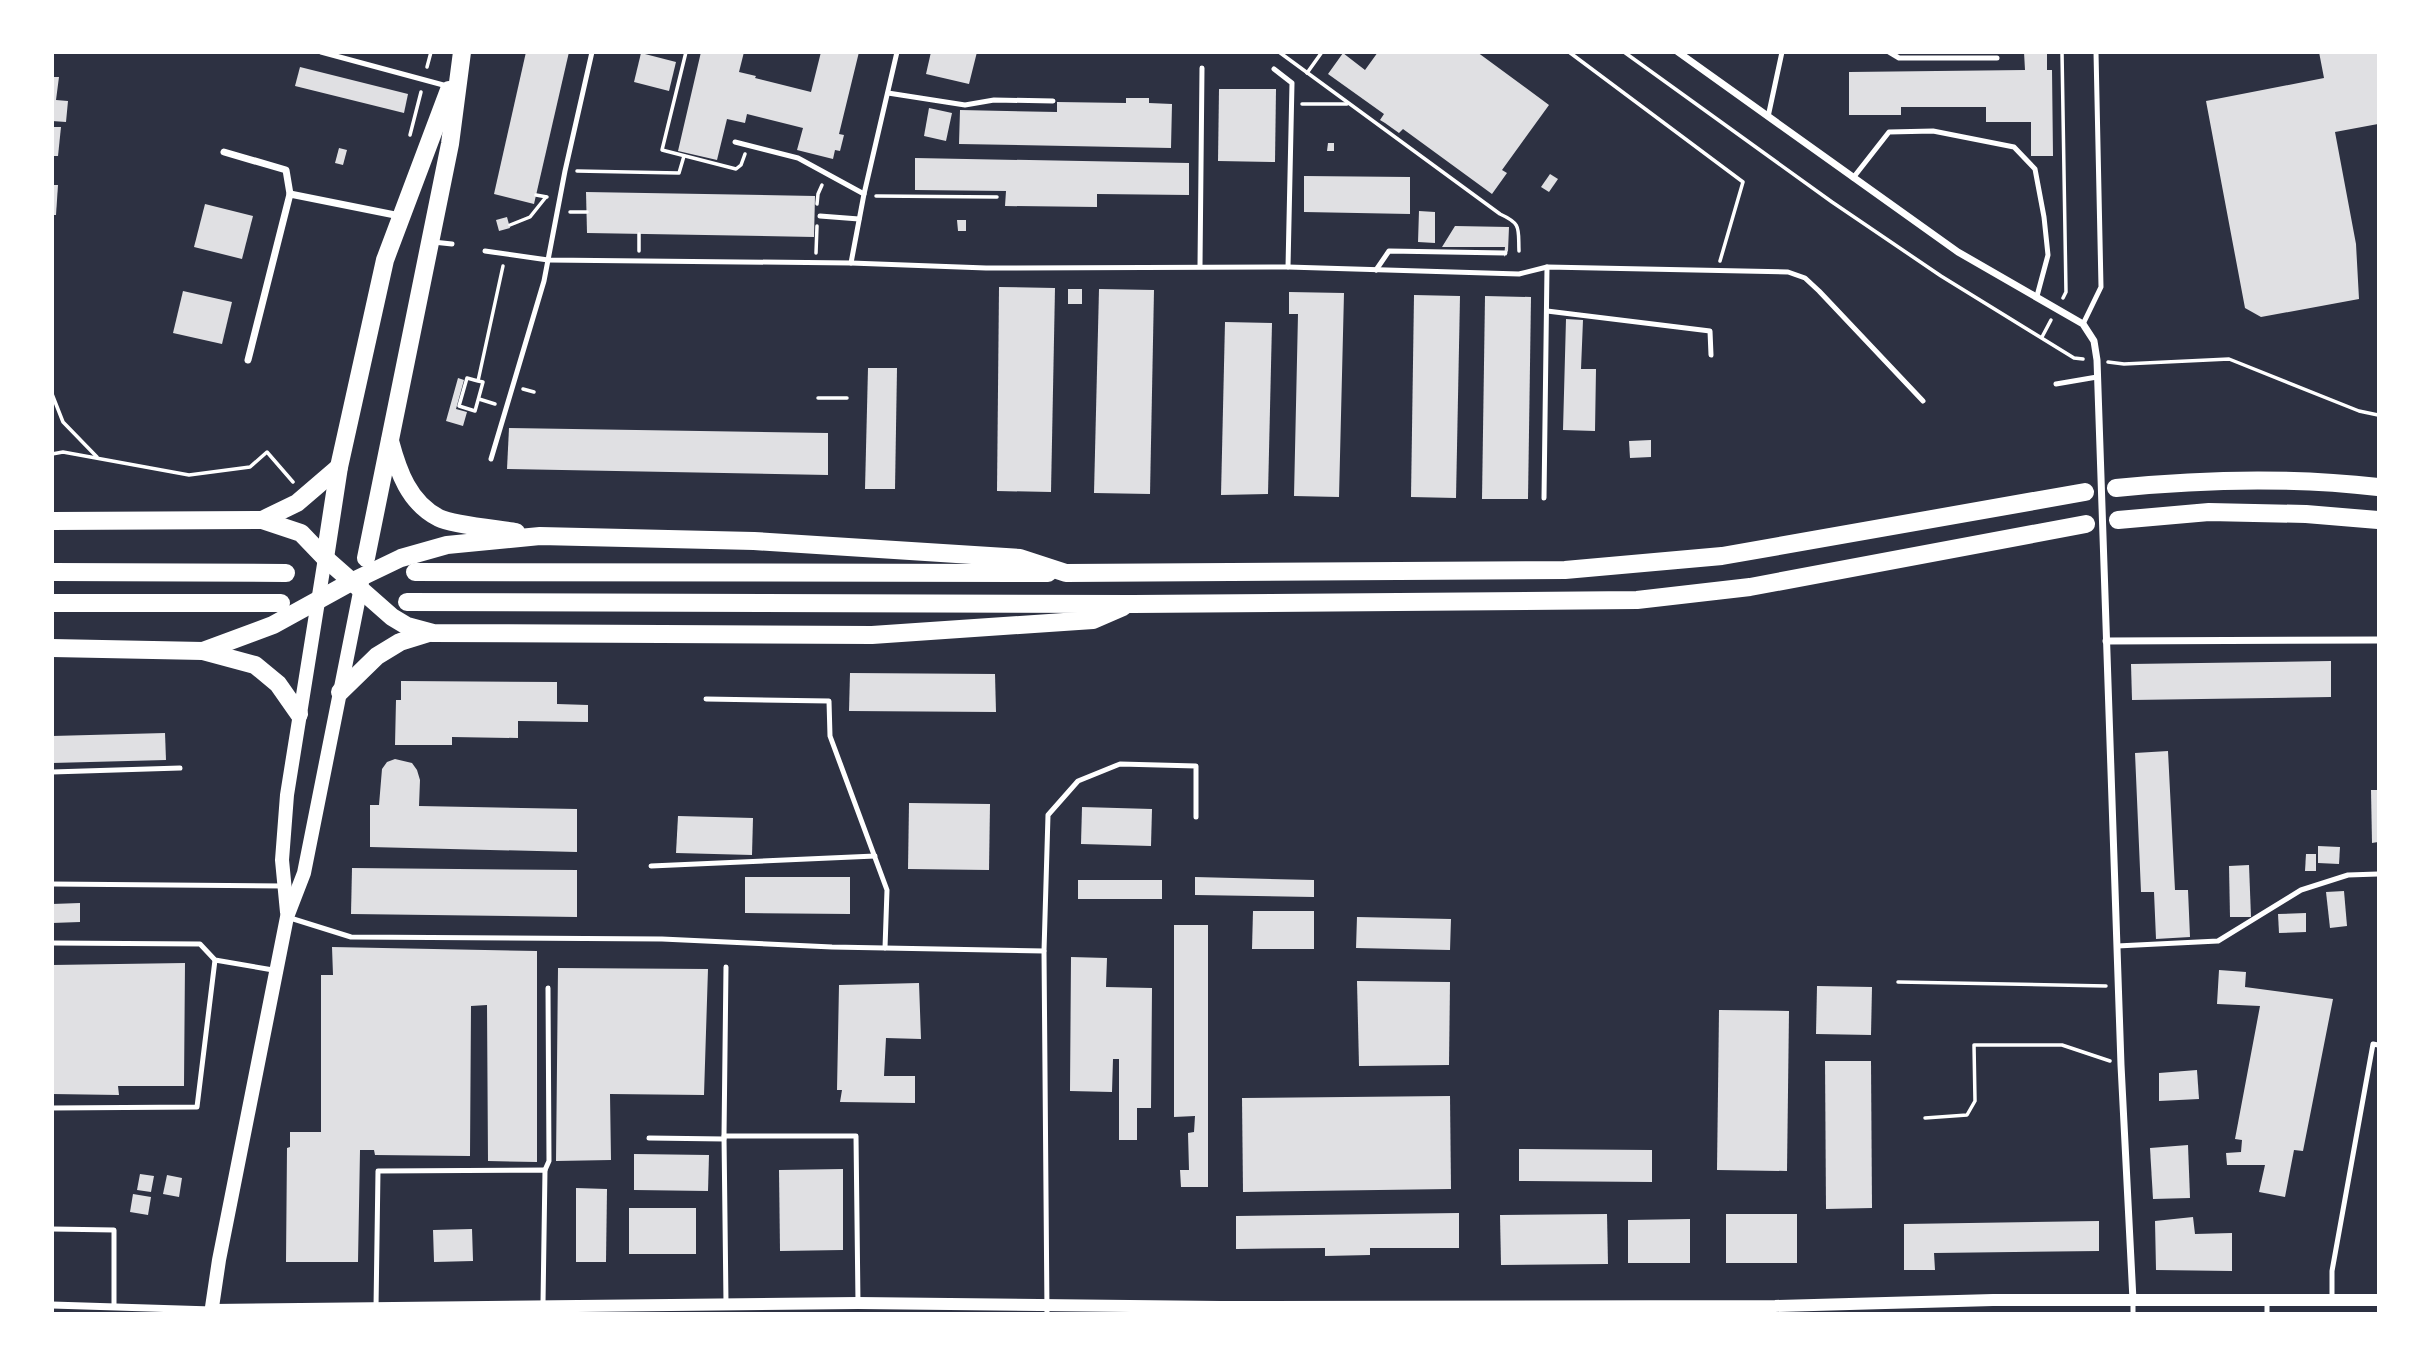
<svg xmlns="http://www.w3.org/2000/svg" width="2431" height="1366" font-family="Quicksand,sans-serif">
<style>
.building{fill:#e0e0e3}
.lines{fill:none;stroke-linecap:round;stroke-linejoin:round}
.path{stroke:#fff;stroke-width:3.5}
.service{stroke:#fff;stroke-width:5}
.minor{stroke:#fff;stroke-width:7}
.tertiary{stroke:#fff;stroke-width:12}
.secondary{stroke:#fff;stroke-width:14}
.primary{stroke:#fff;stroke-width:18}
.trunk{stroke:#fff;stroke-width:18}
</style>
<rect width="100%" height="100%" fill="#2d3142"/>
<!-- building -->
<g class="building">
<polygon points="526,52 569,52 534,204 494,194"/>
<polygon points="701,52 744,52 739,72 756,76 755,78 811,92 821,52 859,52 839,134 844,135 840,151 835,150 833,159 797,150 803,128 747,114 745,123 727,119 717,160 678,151"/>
<polygon points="931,52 977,52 969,84 926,74"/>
<polygon points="1378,52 1477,52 1549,105 1502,170 1507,173 1492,194 1403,129 1399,133 1385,123 1380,120 1384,114 1328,74 1343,53 1365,70"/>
<polygon points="2024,52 2047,52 2047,70 2052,70 2053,156 2031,156 2031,122 1986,122 1986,107 1901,107 1901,115 1849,115 1849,72 2025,70"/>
<polygon points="2319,52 2378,52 2378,124 2335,132 2356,244 2359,299 2261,317 2245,308 2206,101 2324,78"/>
<polygon points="641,53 676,62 669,91 634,82"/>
<polygon points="300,67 408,94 404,113 295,86"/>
<polygon points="52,77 59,77 56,100 68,101 66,122 52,121"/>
<polygon points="1219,89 1276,89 1275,162 1218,161"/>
<polygon points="1126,98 1149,98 1149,103 1172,104 1171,148 959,144 960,110 1057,112 1057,102 1126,103"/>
<polygon points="929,108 952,113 946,141 924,136"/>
<polygon points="52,127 61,127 58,156 52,156"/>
<polygon points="1328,143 1334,143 1334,151 1327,151"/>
<polygon points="339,148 347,150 343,165 335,163"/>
<polygon points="915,158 1189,163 1189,195 1097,194 1097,207 1005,206 1006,191 915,190"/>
<polygon points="1550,174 1558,179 1549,192 1541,187"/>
<polygon points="1304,176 1410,177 1410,214 1304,212"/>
<polygon points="52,185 58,185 56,215 52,215"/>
<polygon points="586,192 815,196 814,237 587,233"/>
<polygon points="205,204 253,216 242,259 194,247"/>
<polygon points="1419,211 1435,212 1435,243 1418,242"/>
<polygon points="507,217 510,228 499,231 496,220"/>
<polygon points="957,220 966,220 966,231 958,231"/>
<polygon points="1455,226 1509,227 1508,251 1504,257 1505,247 1442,247"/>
<polygon points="999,287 1055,288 1051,492 997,491"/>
<rect x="1068" y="289" width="14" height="15"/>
<polygon points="1099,289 1154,290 1150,494 1094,493"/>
<polygon points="183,291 232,302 222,344 173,333"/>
<polygon points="1289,292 1344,293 1339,497 1294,496 1298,314 1289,314"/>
<polygon points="1414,295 1460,296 1456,498 1411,497"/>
<polygon points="1485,296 1531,297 1528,499 1482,499"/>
<polygon points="1566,319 1583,320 1581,369 1596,369 1595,431 1563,430"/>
<polygon points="1225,322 1272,323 1268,494 1221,495"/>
<polygon points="868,368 897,368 895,489 865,489"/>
<polygon points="458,378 464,380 456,409 467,412 463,426 446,421"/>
<polygon points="509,428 828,433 828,475 507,469"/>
<polygon points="1651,440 1651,457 1630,458 1629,441"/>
<polygon points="2331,661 2331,697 2132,700 2131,664"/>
<polygon points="850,673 995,674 996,712 849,711"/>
<polygon points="401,681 557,682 557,704 588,705 588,722 518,721 518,738 452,737 452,745 395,745 396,700 401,700"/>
<polygon points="165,733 166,760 52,763 52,736"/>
<polygon points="2168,751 2175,890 2188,890 2190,937 2156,939 2154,892 2141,892 2135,753"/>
<polygon points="395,759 412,763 417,770 420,780 419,806 577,809 577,852 370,847 370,805 379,805 382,769 387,762"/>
<polygon points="2371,790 2378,790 2378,842 2372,843"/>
<polygon points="909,803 990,804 989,870 908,869"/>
<polygon points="1082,807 1152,809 1151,846 1081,844"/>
<polygon points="678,816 753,818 752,855 676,853"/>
<polygon points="2318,846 2340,847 2339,864 2318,863"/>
<polygon points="2306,854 2316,854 2316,871 2305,871"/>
<polygon points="2249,865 2251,917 2230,917 2229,866"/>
<polygon points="352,868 577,870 577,917 351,914"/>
<polygon points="745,877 850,877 850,914 745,913"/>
<polygon points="1195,877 1314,880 1314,897 1195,895"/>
<rect x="1078" y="880" width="84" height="19"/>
<polygon points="2344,891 2347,926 2330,928 2326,892"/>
<polygon points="80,903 80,922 52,923 52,904"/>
<polygon points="1253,911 1314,911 1314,949 1252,949"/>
<polygon points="2306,913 2306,932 2279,933 2278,914"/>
<polygon points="1357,917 1451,919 1450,950 1356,948"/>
<polygon points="1174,925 1208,925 1208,1187 1181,1187 1180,1170 1189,1170 1188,1133 1194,1132 1195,1116 1174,1117"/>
<polygon points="332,947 537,951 537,1162 488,1161 487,1005 471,1006 470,1156 375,1155 374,1150 360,1150 358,1262 286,1262 287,1148 290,1147 290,1132 321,1132 321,975 333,975"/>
<polygon points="1071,957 1107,958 1106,987 1152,988 1151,1108 1137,1108 1137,1140 1119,1140 1119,1059 1113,1059 1112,1092 1070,1091"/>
<polygon points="185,963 184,1086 118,1086 119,1095 52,1094 52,965"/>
<polygon points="558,968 708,969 704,1095 610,1094 611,1160 556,1161"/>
<polygon points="2219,970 2246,972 2245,987 2333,999 2303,1151 2294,1150 2285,1197 2259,1192 2265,1165 2227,1165 2226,1153 2241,1152 2242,1140 2235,1139 2260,1006 2217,1004"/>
<polygon points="1357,981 1450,982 1449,1065 1359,1066"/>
<polygon points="919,983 921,1039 886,1038 884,1076 915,1076 915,1103 840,1102 842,1090 837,1090 839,985"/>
<polygon points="1817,986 1872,987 1871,1035 1816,1034"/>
<polygon points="1719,1010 1789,1011 1787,1171 1717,1170"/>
<polygon points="1825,1061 1871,1061 1872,1208 1826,1209"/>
<polygon points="2197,1070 2199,1099 2159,1101 2159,1073"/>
<polygon points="1450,1096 1451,1189 1243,1192 1242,1098"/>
<polygon points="2188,1145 2190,1198 2153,1199 2150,1148"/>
<polygon points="1519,1149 1652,1150 1652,1182 1519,1181"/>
<polygon points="634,1154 709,1155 708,1191 634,1190"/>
<polygon points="843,1169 843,1250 780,1251 779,1170"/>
<polygon points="140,1174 154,1176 151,1192 137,1190"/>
<polygon points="167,1175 182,1178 179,1197 163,1194"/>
<polygon points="576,1188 607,1189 606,1262 576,1262"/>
<polygon points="133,1194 151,1197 148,1215 130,1212"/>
<rect x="629" y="1208" width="67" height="46"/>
<polygon points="1459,1213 1459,1248 1370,1248 1370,1255 1325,1256 1325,1248 1236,1249 1236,1216"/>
<polygon points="1607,1214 1608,1264 1501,1265 1500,1215"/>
<rect x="1726" y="1214" width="71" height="49"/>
<polygon points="2193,1217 2195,1234 2232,1233 2232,1271 2156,1270 2155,1221"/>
<polygon points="1690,1219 1690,1263 1628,1263 1628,1220"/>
<polygon points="2099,1221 2099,1251 1934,1253 1935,1270 1904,1270 1904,1224"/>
<polygon points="472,1229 473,1261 434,1262 433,1230"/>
</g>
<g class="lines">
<!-- path -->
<g class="path">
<polyline points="686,52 662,150 736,169 741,165 745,154"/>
<path d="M1279 52 1500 214C1522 224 1518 228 1519 251"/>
<polyline points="1569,52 1743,182 1720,261"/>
<polyline points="1624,52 1832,202 1941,276 2074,358 2083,359"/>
<polyline points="2062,52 2066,292 2063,298"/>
<polyline points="427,67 431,52"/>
<polyline points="1307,73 1322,52"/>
<polyline points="1302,104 1347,104"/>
<polyline points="410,135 421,92"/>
<polyline points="577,171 679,173 684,156"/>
<polyline points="536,195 547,197"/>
<polyline points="876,196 997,197"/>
<polyline points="817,204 818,194 822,185"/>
<polyline points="570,212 587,212"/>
<polyline points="510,225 530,217 546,197"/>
<polyline points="639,251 639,234"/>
<polyline points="816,253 817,226"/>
<polyline points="2042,337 2051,320"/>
<polyline points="2108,362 2124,364 2229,359 2359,411 2378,415"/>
<polyline points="478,381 483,382 475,411 459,406 467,378 478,381 503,266"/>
<polyline points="523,389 534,392"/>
<polyline points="52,394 63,422 97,457"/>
<polyline points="818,398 847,398"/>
<polyline points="479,399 495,404"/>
<polyline points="52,454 63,452 189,475 250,467 267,452 293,482"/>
<polyline points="1898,982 2106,986"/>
<polyline points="1925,1118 1967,1115 1975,1101 1974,1045 2062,1045 2110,1061"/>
</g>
<!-- service -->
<g class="service">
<polyline points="321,52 447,86"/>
<polyline points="1889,52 1899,58 1997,58"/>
<polyline points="1274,69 1292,83 1288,267"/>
<polyline points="888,93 965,105 994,100 1053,101"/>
<polyline points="1768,117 1782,52"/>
<polyline points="735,142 798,158 864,194"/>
<polyline points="1853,178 1889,132 1933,131 2014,147 2035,169 2044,217 2048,255 2037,296"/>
<polyline points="820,216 859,219"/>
<polyline points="433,242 452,244"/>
<polyline points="485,251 548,260 851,263 986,268 1288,267 1519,274 1547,267 1788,272 1805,278 1819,291 1923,401"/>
<polyline points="851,263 864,194 897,52"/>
<polyline points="1200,266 1202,68"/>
<polyline points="1376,270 1389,251 1505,253"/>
<polyline points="1547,311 1710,331 1711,355"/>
<polyline points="2083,324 2101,287 2096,52"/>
<polyline points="2056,384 2097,377"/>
<polyline points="491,459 544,281 565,171 592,52"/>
<polyline points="1544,498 1547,267"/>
<polyline points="706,699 829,701 830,736 887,890 885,948"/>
<polyline points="52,772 180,768"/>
<polyline points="651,866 875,856"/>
<polyline points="52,884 284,886"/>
<polyline points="287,917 351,937 662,939 832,947 1044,951"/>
<polyline points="52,943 200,944 215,960 273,970"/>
<polyline points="2117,946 2218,941 2301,890 2348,875 2378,874"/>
<polyline points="52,1108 197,1107 215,960"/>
<polyline points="724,1136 726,967"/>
<polyline points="649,1138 724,1139"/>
<polyline points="545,1170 549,1161 548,988"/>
<polyline points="52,1229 114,1230 114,1306"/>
<polyline points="2267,1300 2267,1314"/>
<polyline points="2332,1300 2332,1271 2373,1044 2378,1045"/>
<polyline points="726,1303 724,1136 856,1136 858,1303"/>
<polyline points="376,1308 378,1171 545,1170 543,1304"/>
<polyline points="1047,1314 1044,951 1048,815 1078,781 1120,764 1196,766 1196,817"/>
<polyline points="2133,1314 2133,1300"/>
</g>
<!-- minor -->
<g class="minor">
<polyline points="1678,52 1958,252 2083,324 2094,341 2097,360 2121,1065 2133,1300"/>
<polyline points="224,152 286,170 290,194"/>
<polyline points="248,360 290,194 400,216"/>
<polyline points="2106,641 2378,640"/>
<polyline points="52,1305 212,1310"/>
</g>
<!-- tertiary -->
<polyline class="tertiary" points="212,1310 858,1303 1221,1307 1775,1306 1993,1300 2378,1300"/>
<!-- secondary -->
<g class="secondary">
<polyline points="287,912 282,860 287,795 325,558"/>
<polyline points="211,1314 219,1260 287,917 304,873 362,582"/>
</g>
<!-- primary -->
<g class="primary">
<polyline points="325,558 339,467 385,260 449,90"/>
<polyline points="366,558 450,144 462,52"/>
</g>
<!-- trunk -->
<g class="trunk">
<path d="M390 441C398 471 409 503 439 518 453 525 499 529 516 532"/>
<path d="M2116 488C2204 479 2291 477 2378 487"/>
<polyline points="262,520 297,503 339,467"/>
<polyline points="2118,520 2209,512 2306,514 2378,520"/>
<polyline points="52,521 262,520 301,533 325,558 392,617 407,626 433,633 872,635 1093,620 1123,607"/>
<polyline points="52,572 286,573"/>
<polyline points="415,572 1048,573"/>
<polyline points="407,602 1133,604 1637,600 1750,587 2086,524"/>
<polyline points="52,603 281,603"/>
<polyline points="52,648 203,651 255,665 278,684 299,714"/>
<polyline points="203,651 273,625 351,582 401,558 447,545 540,536 754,541 1020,558 1066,573 1565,570 1722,556 2085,492"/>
<polyline points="340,692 377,656 400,642 429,633"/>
</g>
</g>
<!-- border -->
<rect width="2431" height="1366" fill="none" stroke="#ffffff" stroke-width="108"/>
</svg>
